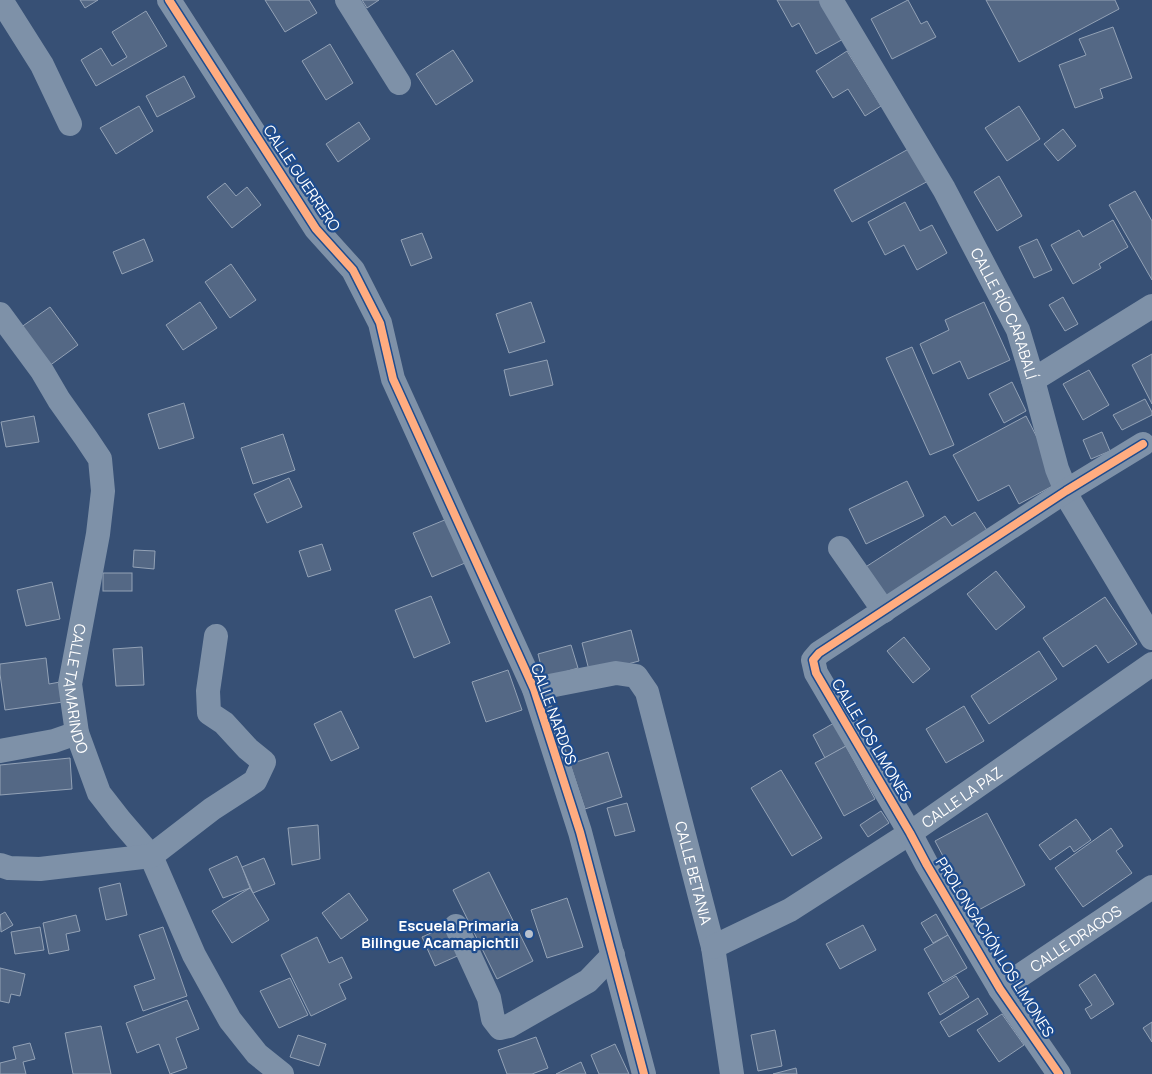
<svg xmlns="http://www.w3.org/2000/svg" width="1152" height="1074" font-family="Manrope,sans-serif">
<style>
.building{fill:#546885;stroke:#93a2b6}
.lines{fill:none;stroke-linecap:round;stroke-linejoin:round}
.minor{stroke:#7e91a8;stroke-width:24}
.cycleway-casing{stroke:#1e4c8e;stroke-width:11}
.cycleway{stroke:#ffac80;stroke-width:8}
.poi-dot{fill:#b9c2cf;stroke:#1e4c8e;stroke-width:2}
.labels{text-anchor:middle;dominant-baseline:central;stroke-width:4.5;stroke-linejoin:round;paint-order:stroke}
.street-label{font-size:15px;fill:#fff;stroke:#1e4c8e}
.poi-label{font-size:15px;font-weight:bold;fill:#fff;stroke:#1e4c8e;text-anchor:end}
</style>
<rect width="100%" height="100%" fill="#375075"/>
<!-- building -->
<g class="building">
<polygon points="80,0 98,0 85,8"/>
<polygon points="265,0 309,0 317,13 285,32"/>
<polygon points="362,0 379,0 367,8"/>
<polygon points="777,0 826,0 847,37 816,54 799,23 792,27"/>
<polygon points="908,0 921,24 927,21 936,37 892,59 871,19"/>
<polygon points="986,0 1115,0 1119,9 1019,62"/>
<polygon points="146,11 167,46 96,86 81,60 101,48 112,66 127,57 112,32"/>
<polygon points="1113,27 1132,78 1100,89 1103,98 1075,108 1059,65 1086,55 1079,39"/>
<polygon points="330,44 353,83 326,100 302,61"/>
<polygon points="453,50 473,81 436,105 416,74"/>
<polygon points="847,51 881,106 865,116 848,89 833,98 816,71"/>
<polygon points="184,76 195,97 157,117 146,96"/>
<polygon points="139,106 153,131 116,154 100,128"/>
<polygon points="1019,106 1040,139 1007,161 985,128"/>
<polygon points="359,122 370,139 338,162 326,144"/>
<polygon points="1063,129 1076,146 1058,161 1044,144"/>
<polygon points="914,146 932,179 852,222 834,190"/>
<polygon points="999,176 1022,216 997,231 974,192"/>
<polygon points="225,183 236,196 247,187 261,205 232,228 207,197"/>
<polygon points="1135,191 1152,221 1152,280 1109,205"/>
<polygon points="905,202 920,231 932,225 947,253 917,270 904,245 885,255 868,222"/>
<polygon points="1113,220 1128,247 1099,264 1101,268 1073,284 1051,245 1079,230 1083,237"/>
<polygon points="422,233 432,258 411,266 401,240"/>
<polygon points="144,239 153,261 122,274 113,252"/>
<polygon points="1037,239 1052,270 1034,278 1019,247"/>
<polygon points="231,264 256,300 230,318 205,282"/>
<polygon points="1063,297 1078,324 1065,331 1049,305"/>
<polygon points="200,302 217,328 183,350 166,325"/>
<polygon points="531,302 545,342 509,353 496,314"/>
<polygon points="984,302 1010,360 968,379 960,361 933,374 920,344 949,330 945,320"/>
<polygon points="50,307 78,345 45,369 17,330"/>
<polygon points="912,347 954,445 930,455 886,358"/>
<polygon points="1152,354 1152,404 1132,365"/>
<polygon points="547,360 553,385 510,396 504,370"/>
<polygon points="1089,370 1109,405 1083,420 1063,384"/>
<polygon points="1012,382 1026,411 1004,423 989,394"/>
<polygon points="1145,399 1152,412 1152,415 1122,430 1113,415"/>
<polygon points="184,403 194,438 159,449 148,414"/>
<polygon points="34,416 39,442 6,447 1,422"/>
<polygon points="1026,416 1060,482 1019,504 1009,485 978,501 953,455"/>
<polygon points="1102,432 1110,451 1091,459 1083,440"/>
<polygon points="283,434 295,470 253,484 241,448"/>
<polygon points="289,478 302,507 267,523 254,494"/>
<polygon points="907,481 924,516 866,544 849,509"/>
<polygon points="975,512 990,535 885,602 864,568 945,516 952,526"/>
<polygon points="447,519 465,563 432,577 413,533"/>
<polygon points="322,544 331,570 308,577 299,551"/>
<polygon points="134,550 155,551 154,569 133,567"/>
<polygon points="996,571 1025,607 996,630 967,594"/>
<rect x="103" y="573" width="29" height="18"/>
<polygon points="52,582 60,619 26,626 17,590"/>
<polygon points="431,596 450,643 414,658 395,610"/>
<polygon points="1105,597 1137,644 1108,663 1096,645 1063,667 1043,638"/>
<polygon points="631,630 639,661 590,674 582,643"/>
<polygon points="904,637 930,669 913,683 887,651"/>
<polygon points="571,645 578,668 544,678 538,654"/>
<polygon points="142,647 144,685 116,686 113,649"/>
<polygon points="1039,651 1057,679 989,724 971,696"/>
<polygon points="46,658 49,684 60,682 63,702 5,710 0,674 0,664"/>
<polygon points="508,670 522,710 486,722 472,682"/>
<polygon points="964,706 984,741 946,763 926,729"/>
<polygon points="341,711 359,748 331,761 314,724"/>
<polygon points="834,723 846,746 825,758 813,735"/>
<polygon points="846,746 875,799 844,816 815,763"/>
<polygon points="608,752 622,797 585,809 570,764"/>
<polygon points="70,758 72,789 0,795 0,765"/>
<polygon points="781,770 822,838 792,856 751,788"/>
<polygon points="627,803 635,831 615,836 607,808"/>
<polygon points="881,811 889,823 868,837 860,825"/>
<polygon points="987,813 1025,885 973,913 935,841"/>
<polygon points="1076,819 1091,840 1074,852 1070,846 1050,860 1039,845"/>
<polygon points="318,825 320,859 292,865 288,828"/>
<polygon points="1111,828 1123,846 1116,851 1132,873 1083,907 1055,868"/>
<polygon points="237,856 242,867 250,888 223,898 209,869"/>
<polygon points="264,858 275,884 253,893 242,867"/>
<polygon points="489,872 533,961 497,979 453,890"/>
<polygon points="120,883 127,915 106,920 99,888"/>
<polygon points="250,888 269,920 232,943 212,911"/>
<polygon points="349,893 368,920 341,939 322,913"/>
<polygon points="567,898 583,947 547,958 531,910"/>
<polygon points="5,912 13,925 1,932 0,915"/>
<polygon points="936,914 948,935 933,943 921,923"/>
<polygon points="76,915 80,931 66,934 69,950 49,954 43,923"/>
<polygon points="451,924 464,953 435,966 422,937"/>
<polygon points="863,925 876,950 840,969 826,944"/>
<polygon points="40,927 44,950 15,954 11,932"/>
<polygon points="163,927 187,996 143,1011 134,986 155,979 139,935"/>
<polygon points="948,935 967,968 943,982 924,949"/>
<polygon points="317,937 329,963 342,957 352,978 339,984 346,999 311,1016 281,955"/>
<polygon points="0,968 25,974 20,996 11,994 9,1003 0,1001"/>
<polygon points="1095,974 1114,1004 1091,1019 1085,1009 1092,1005 1079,985"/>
<polygon points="956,976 969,997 940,1015 928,993"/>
<polygon points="290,978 308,1015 279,1028 260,991"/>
<polygon points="978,998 988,1014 949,1037 940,1022"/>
<polygon points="187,1000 199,1029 176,1038 187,1068 170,1074 159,1044 137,1053 126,1023"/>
<polygon points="1002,1014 1024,1045 999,1062 977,1030"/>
<polygon points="1152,1022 1152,1042 1143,1028"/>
<polygon points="101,1026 111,1074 73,1074 65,1033"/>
<polygon points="775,1030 782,1066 758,1071 751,1035"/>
<polygon points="298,1035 326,1044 319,1066 290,1057"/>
<polygon points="536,1037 548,1068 532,1074 507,1074 498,1050"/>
<polygon points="30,1043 35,1059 23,1062 26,1074 0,1074 0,1063 16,1059 13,1047"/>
<polygon points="615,1044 629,1074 599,1074 591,1055"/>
<polygon points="581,1062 586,1074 556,1074"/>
<polygon points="796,1068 797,1074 773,1074"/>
</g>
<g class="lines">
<!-- minor -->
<g class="minor">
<polyline points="1,0 42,65 70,124"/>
<polyline points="169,0 316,229 353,270 380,323 393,379 534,689 580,832 644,1074"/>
<polyline points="347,0 399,83"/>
<path id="s1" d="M831 0 944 189 1018 330 1033 380 1057 469 1071 503 1152 638"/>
<path id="s2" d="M0 314 42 371 59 400 86 438 100 459 103 491 98 534 70 684 77 733 99 793 120 820 151 856 194 955 230 1020 257 1054 282 1074"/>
<polyline points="1033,380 1152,306"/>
<polyline points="840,548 884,611"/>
<path id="s3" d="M534 689 616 673 636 676 647 692 713 947 732 1074"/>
<polyline points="0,751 54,741 77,733"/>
<polyline points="0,865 9,868 40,869 151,856 212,809 255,781 264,762 248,749 224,723 209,713 208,691 216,636"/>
<polyline points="456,926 489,998 493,1019 500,1028 509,1026 588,981 613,955"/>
<path id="s4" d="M713 947 790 910 910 833 1152 664"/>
<path id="s5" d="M1000 989 1152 887"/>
<polyline points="1059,1074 1000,989 927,865 910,833 816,673 813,660 819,653 1066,491 1143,444"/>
</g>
<defs>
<g id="cycleway">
<polyline points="169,0 316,229 353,270 380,323 393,379 534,689 580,832 644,1074"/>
<polyline points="1059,1074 1000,989 927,865 910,833 816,673 813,660 819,653 1066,491 1143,444"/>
</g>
</defs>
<!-- cycleway casing -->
<use href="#cycleway" class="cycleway-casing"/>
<!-- cycleway -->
<use href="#cycleway" class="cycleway"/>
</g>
<!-- markers -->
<circle class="poi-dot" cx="529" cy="934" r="5"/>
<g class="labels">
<!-- street labels -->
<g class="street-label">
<text transform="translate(302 178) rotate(56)">CALLE GUERRERO</text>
<text stroke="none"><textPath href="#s1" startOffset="359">CALLE RÍO CARABALÍ</textPath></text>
<text stroke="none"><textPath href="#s2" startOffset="409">CALLE TAMARINDO</textPath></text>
<text transform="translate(554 714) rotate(70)">CALLE NARDOS</text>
<text transform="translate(872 740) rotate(59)">CALLE LOS LIMONES</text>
<text stroke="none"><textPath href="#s4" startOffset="291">CALLE LA PAZ</textPath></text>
<text stroke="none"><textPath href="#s3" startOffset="310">CALLE BETANIA</textPath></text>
<text stroke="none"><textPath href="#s5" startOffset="91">CALLE DRAGOS</textPath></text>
<text transform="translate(995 947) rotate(58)">PROLONGACIÓN LOS LIMONES</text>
</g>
<!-- poi labels -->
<g class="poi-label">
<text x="519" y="925">Escuela Primaria<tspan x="519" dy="17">Bilingue Acamapichtli</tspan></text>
</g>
</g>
</svg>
